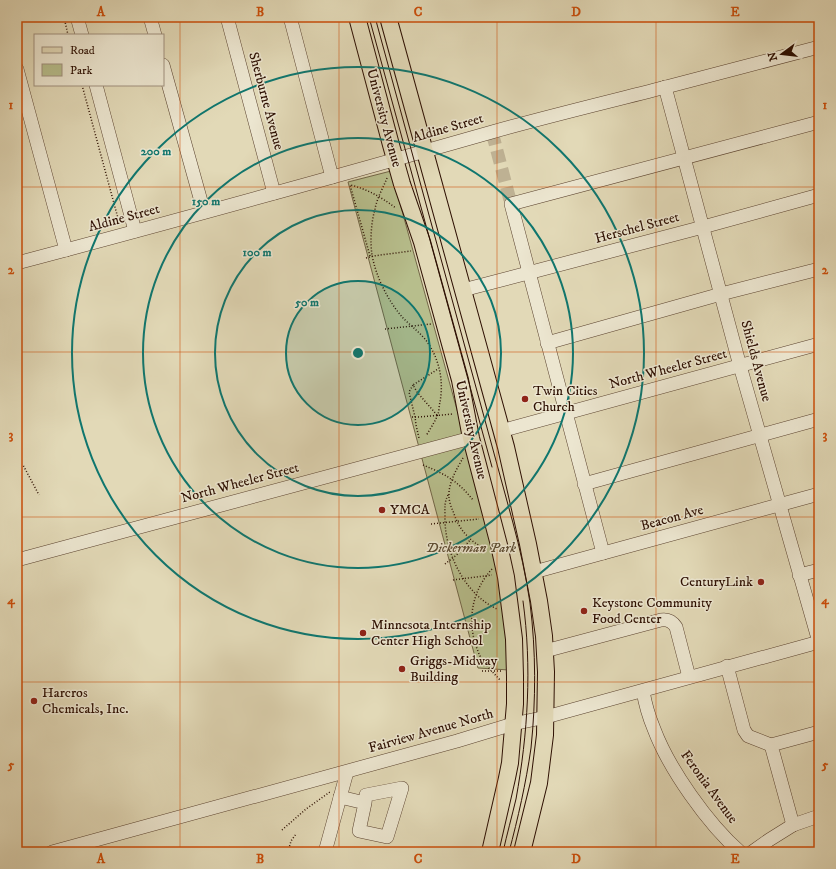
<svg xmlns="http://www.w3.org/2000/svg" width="836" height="869" font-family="'IM FELL DW Pica',serif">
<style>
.green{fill:#b7be8c;stroke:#726647}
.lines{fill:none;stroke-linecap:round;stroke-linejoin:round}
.minor-tunnel{stroke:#beb193;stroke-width:13;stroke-dasharray:13 6;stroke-linecap:butt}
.minor-casing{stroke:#5a422f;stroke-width:14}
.major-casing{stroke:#2d0f02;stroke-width:18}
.path{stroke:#2d0f02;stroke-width:1.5;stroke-dasharray:1 2;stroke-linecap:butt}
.minor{stroke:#ece6d0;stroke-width:13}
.major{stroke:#e2d9b7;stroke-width:16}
.tram{stroke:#2d0f02;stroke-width:1}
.grid{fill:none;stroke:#cc4e0a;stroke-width:1;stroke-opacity:0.55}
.ring{fill:none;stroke:#0f766e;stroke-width:2}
.poi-dot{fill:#8f2418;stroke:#ece6d0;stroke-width:1.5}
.labels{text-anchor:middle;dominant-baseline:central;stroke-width:3;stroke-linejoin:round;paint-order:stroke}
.street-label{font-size:14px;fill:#2d0f02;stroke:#ece6d0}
.poi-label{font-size:14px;fill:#2d0f02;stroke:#ece6d0;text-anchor:start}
.park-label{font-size:14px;font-style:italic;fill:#5d4c32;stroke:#ece6d0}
.centre{fill:#0f766e;stroke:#ece6d0;stroke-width:2}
.ring-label{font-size:12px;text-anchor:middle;font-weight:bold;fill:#0f766e;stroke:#ece6d0;stroke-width:3;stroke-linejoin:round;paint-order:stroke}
.neatline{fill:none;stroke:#cc4e0a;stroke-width:1.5}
.grid-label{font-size:13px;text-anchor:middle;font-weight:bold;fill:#cc4e0a}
</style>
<rect width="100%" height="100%" fill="#e2d9b7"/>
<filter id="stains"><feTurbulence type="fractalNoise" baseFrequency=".005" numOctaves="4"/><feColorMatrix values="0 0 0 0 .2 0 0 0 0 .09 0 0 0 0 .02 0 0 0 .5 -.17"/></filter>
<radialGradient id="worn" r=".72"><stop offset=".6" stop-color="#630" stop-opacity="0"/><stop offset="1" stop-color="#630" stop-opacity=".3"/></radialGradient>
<!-- green -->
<polygon class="green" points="391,171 493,540 501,580 509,670 478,668 348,182"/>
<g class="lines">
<!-- minor-tunnel -->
<polyline class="minor-tunnel" points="492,132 511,204"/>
<defs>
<g id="minor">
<polyline points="77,17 82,35"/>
<polyline points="150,17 155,35"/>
<polyline points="227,17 274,193"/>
<polyline points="290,17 332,177"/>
<polyline points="163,65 204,212"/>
<polyline points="17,69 66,250"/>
<polyline points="96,85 135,231"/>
<polyline points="665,87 740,366 819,642"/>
<path d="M17 263C176 221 334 177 492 132 549 116 608 102 666 87 717 74 768 60 819 47"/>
<polyline points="463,290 703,227 819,195"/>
<polyline points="547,343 721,294 819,269"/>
<polyline points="501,431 819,344"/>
<polyline points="584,484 819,419"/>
<polyline points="603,553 511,204 819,122"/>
<polyline points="17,560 471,438"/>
<polyline points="534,572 819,494"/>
<polyline points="799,575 819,570"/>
<path d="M545 651 661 620C667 619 672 621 676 627L689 677"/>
<polyline points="727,666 744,730 748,736 771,745"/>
<path d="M643 691C645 703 649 717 654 729 669 769 708 824 740 852"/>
<polyline points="340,797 365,803 359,831 387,837 402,788 366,795 365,803"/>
<polyline points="793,825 771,745 819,732"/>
<polyline points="52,852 457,741 513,724 546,717 819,642"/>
<polyline points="325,852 347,772"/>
<polyline points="752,852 769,840 793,825 819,816"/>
</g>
<g id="major">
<polyline points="357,17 391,145 402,184 422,242 460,380 471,438 499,545 506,577 514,639 515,676 515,704 510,763 507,778 490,852"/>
<polyline points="388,17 506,447 528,544 539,601 544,636 546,672 545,735 539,783 522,852"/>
</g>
</defs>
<!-- minor casing -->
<use href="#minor" class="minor-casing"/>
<!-- major casing -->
<use href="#major" class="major-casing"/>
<!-- path -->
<g class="path">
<polyline points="64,17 68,35"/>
<polyline points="82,85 119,222"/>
<path d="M387 178C383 188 377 198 375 209 371 223 370 241 372 255 376 277 388 301 403 318 410 325 418 331 425 339 439 357 444 380 440 402 439 406 439 411 438 414 435 422 430 429 426 436"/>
<path d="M370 256 350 185C368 189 382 198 396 208"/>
<polyline points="366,258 373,256 411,251"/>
<polyline points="385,329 431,324"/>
<polyline points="413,385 409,392 415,417 416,425 419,438"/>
<polyline points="437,415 417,392 413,385 438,369"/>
<polyline points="412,417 419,417 453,414"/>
<path d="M463 458C457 468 448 484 449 496 449 501 451 507 453 511 459 530 469 541 487 550"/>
<path d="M423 465C445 474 458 481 473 500"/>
<polyline points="18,466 23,465 39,495"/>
<path d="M448 495C444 503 445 508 445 516 444 551 464 594 497 609"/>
<polyline points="431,524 479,519"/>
<polyline points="445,564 459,553 470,540"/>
<path d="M492 569C469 594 466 628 481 658 486 666 493 672 499 679L501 680"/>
<polyline points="453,580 492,575"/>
<polyline points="482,671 501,671"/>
<polyline points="282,830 306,809 330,792"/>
<polyline points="288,852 291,841 296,834"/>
</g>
<!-- minor -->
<use href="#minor" class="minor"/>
<!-- major -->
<use href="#major" class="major"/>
<!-- tram -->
<g class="tram">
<polyline points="369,17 492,467"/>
<path d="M375 17 513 523C520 549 526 576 530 603 536 651 536 700 531 748 526 783 518 818 509 852"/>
<path d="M503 852C507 834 512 816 516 799 528 733 532 667 523 601"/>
</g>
</g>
<!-- grid -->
<path class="grid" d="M180 17V852M339 17V852M497 17V852M656 17V852M17 187H819M17 352H819M17 517H819M17 682H819"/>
<!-- distance rings -->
<circle cx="358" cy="353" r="72" fill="#0f766e" fill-opacity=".12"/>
<g class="ring">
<circle cx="358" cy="353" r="72"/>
<circle cx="358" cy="353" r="143"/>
<circle cx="358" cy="353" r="215"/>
<circle cx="358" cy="353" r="286"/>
</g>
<!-- markers -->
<g class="poi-dot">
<circle cx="525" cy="399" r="4"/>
<circle cx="382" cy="510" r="4"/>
<circle cx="761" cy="582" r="4"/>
<circle cx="584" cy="611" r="4"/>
<circle cx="363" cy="633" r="4"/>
<circle cx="402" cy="669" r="4"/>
<circle cx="34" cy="701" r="4"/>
</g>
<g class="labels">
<!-- street labels -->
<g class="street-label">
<text transform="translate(266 101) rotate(75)">Sherburne Avenue</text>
<text transform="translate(384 118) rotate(75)">University Avenue</text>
<text transform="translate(448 128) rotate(-16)">Aldine Street</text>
<text transform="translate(124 218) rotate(-15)">Aldine Street</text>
<text transform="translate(637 228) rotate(-15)">Herschel Street</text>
<text transform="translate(756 361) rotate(75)">Shields Avenue</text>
<text transform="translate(668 369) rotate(-15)">North Wheeler Street</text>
<text transform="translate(471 430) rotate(77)">University Avenue</text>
<text transform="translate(240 483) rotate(-15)">North Wheeler Street</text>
<text transform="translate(672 518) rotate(-15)">Beacon Ave</text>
<text transform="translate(431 731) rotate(-16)">Fairview Avenue North</text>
<text transform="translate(709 787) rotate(54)">Feronia Avenue</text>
</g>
<!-- poi labels -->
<g class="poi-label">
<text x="533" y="391">Twin Cities<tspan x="533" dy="16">Church</tspan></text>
<text x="390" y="510">YMCA</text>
<text x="753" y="582" text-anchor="end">CenturyLink</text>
<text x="592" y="603">Keystone Community<tspan x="592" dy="16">Food Center</tspan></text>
<text x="371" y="625">Minnesota Internship<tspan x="371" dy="16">Center High School</tspan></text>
<text x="410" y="661">Griggs-Midway<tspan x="410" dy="16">Building</tspan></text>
<text x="42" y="693">Harcros<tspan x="42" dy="16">Chemicals, Inc.</tspan></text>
</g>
<!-- park labels -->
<g class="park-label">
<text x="471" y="548">Dickerman Park</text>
</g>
</g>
<circle cx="358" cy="353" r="6" class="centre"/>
<g class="ring-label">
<text x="156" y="155">200 m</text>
<text x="206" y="205">150 m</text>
<text x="257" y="256">100 m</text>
<text x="307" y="306">50 m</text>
</g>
<!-- margin -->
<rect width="836" height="869" fill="none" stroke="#e2d9b7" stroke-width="44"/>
<!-- legend -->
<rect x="34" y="34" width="130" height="52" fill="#ece6d0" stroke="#a0907e"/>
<rect x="42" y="47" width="20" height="6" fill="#e2d9b7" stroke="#a0907e"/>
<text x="70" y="54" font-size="12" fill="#2d0f02">Road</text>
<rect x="42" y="64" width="20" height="12" fill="#b7be8c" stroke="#a0907e"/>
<text x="70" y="74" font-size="12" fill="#2d0f02">Park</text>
<!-- north arrow -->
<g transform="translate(782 54) rotate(255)" stroke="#ece6d0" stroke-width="3" paint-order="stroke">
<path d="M0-3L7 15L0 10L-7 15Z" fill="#2d0f02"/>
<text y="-6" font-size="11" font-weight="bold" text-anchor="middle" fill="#2d0f02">N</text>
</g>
<rect x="22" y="22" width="792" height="825" class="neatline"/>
<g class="grid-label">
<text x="101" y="16">A</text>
<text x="260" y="16">B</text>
<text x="418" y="16">C</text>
<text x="576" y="16">D</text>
<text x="735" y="16">E</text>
<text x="11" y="109">1</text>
<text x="825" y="109">1</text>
<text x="11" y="274">2</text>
<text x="825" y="274">2</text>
<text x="11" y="439">3</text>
<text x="825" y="439">3</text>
<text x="11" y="604">4</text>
<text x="825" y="604">4</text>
<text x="11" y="769">5</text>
<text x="825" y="769">5</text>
<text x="101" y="863">A</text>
<text x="260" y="863">B</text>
<text x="418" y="863">C</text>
<text x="576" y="863">D</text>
<text x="735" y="863">E</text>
</g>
<rect width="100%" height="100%" filter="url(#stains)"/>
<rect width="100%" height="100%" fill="url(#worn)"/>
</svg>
